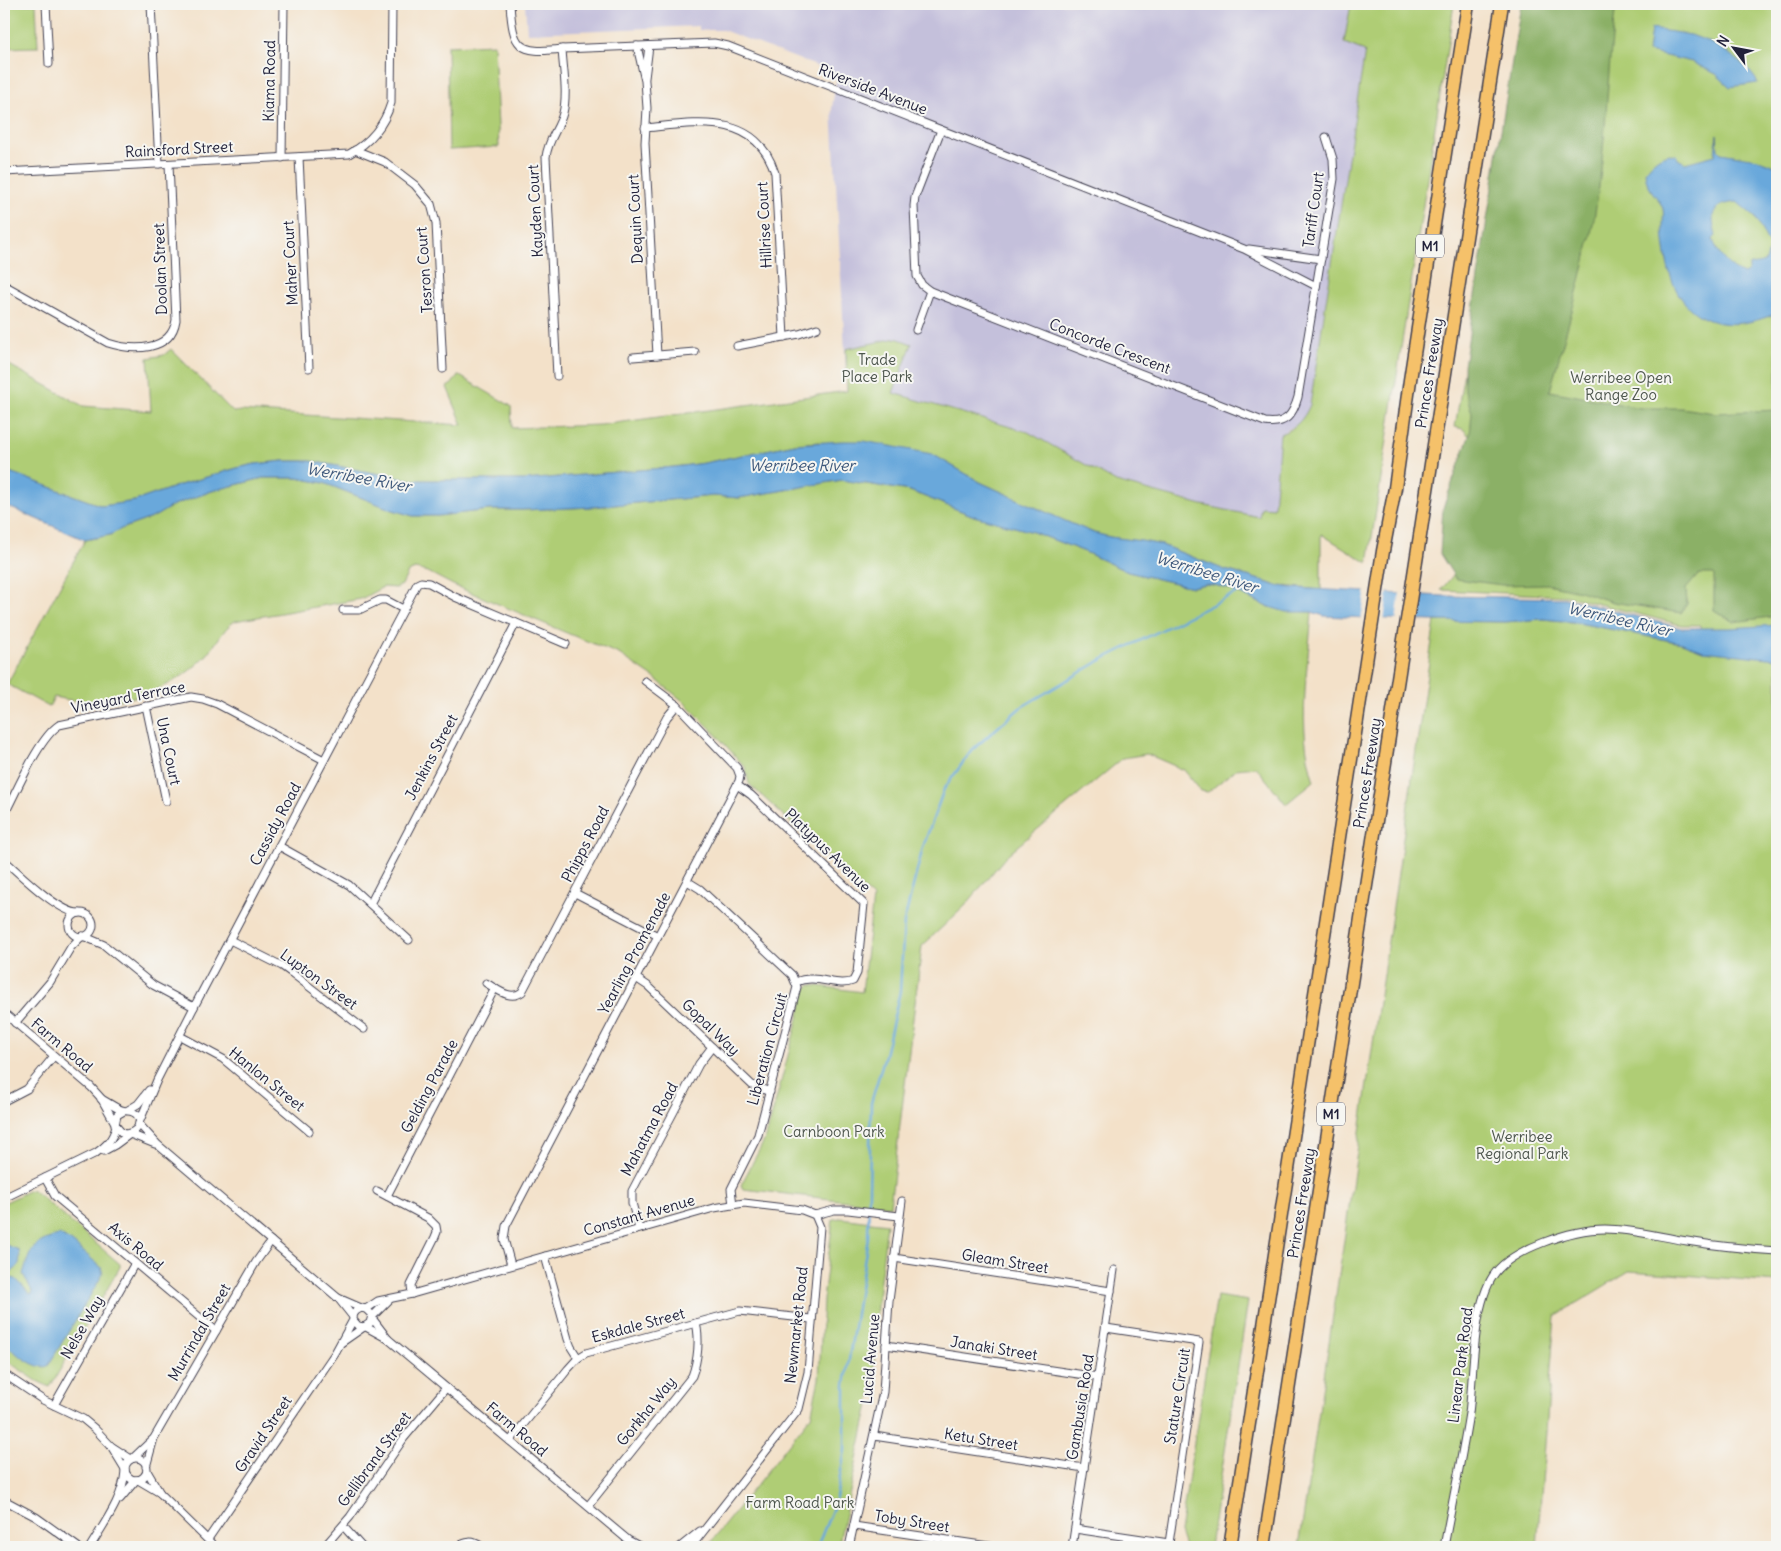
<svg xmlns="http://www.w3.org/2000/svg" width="1781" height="1551" font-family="Delius,sans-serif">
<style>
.industrial{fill:#c4c0db}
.green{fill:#afcd75;stroke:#687858}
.forest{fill:#8bb066;stroke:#566950}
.water{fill:#69a8db;stroke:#46658b;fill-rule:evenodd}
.pier{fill:#f3e1c9}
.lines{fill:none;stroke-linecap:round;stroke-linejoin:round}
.stream{stroke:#69a8db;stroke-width:2.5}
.minor-casing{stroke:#413f50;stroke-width:9}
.motorway-casing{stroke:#413f50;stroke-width:15}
.minor{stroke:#fff;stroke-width:7}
.motorway{stroke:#f5c16b;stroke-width:12}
.labels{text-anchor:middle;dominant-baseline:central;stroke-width:4;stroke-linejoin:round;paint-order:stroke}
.shield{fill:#f6f6f2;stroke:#626272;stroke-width:1}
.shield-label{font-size:14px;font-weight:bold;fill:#22223b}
.street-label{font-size:15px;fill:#22223b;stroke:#f6f6f2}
.park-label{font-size:15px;fill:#4c554c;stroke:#f6f6f2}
.water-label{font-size:16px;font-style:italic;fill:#3e587b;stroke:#f6f6f2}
</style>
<rect width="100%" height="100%" fill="#f6f6f2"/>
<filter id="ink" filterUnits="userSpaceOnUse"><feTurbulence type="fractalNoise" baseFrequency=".02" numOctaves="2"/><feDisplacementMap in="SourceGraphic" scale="10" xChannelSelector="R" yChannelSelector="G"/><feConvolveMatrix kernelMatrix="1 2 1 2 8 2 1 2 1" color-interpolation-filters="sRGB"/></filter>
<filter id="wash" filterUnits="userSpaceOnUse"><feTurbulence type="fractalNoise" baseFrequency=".0096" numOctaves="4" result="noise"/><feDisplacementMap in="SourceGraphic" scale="20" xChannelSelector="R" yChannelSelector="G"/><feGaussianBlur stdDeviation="1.12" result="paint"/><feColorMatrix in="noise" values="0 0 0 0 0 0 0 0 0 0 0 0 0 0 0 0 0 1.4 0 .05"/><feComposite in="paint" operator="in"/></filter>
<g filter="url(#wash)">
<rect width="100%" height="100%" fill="#f3e1c9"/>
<!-- industrial -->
<polygon class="industrial" points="525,4 1351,4 1344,43 1365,51 1310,405 1305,416 1298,424 1280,434 1274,508 1261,507 1259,517 1202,505 1116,482 1028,432 886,391 847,391 832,108 837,74 723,30 699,30 699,26 527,33"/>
<!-- green -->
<g class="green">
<polygon points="4,4 36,4 38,47 4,48"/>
<path d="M1351 4H1454L1368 563 1321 534V590L1274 585 1251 577 1225 570 1162 545 1109 537 1094 533 1063 520 980 482 932 454 818 442 795 444 704 463 674 467 525 480H411L311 461H283L255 464 237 468 180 485 135 501 102 506 4 470V362L83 406 151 411 148 358 164 355 171 349 233 412 241 411 463 425 447 387 452 384 458 375 511 406 512 428 601 425 847 391 846 349 896 338 912 344 893 393 1028 432 1116 482 1202 505 1259 517 1261 507 1274 508 1280 434C1295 429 1304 419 1310 405L1365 51 1344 43Z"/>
<polygon points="1524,4 1777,4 1777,1282 1629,1271 1555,1316 1537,1547 1299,1547 1435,621 1505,622 1543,619 1573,622 1682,643 1703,651 1700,625 1681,625 1567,596 1441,590 1463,563 1472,439 1463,429 1455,427"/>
<polygon points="494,44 499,147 449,150 447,46"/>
<path d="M263 478H297L324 483 393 510 413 516H438L489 510H523L592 507 713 496 739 498 842 480 910 491 974 516 1033 532 1085 552 1128 572 1192 587 1205 584 1214 585 1229 589 1266 606 1312 612C1308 667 1296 727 1314 781L1286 804 1256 767 1236 769 1208 792 1201 791 1184 770 1147 754 1123 758 1008 854 965 906 922 946 890 1206 743 1189 741 1185 766 1137 806 989 811 985 862 992 873 898 749 784 745 767 711 729 683 701 653 677 619 654 569 634 453 585 428 572 415 569 408 572 402 585 396 588 383 587 361 599 235 621C223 628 216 645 206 656 166 697 109 710 54 697L49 707 7 684 85 540 110 535 121 529 154 517 174 505 212 491Z"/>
<polygon points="32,1189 120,1264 120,1267 50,1387 37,1381 4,1359 4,1203"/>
<polygon points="840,1218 887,1224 877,1305 873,1386 838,1547 707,1547 811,1416 819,1379 823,1300 833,1219"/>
<polygon points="1217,1296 1248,1301 1210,1547 1185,1547 1180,1532"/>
</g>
<!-- forest -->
<path class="forest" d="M1521 4H1616C1606 75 1607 148 1594 219 1583 277 1565 334 1550 391L1641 408H1681L1715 413 1777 410V616L1734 622 1714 610V574H1699L1686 589 1687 604 1681 613 1613 602 1580 591 1547 584 1502 585 1456 579 1440 554 1443 508 1470 434 1472 413 1465 391 1464 366Z"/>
<!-- water -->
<g class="water">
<path d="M1651 29C1664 31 1677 32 1690 35 1713 41 1747 62 1758 83L1730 87 1716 74 1692 62 1648 52Z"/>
<path d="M1717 134 1718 150 1721 153 1757 159 1777 167V313C1724 336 1679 323 1667 262 1665 250 1663 237 1663 224 1663 219 1664 214 1663 209 1659 196 1646 191 1645 172 1651 163 1663 151 1676 155L1678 159 1685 163 1715 155ZM1737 202 1755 217 1770 247 1766 261C1759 265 1756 263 1749 266V271L1744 274C1729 269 1717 254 1713 239L1716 236C1710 213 1711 205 1737 202Z"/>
<polygon points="842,441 864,441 932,454 980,482 1063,520 1094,533 1110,537 1142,541 1162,545 1225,570 1251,577 1274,585 1293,588 1443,596 1565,598 1681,628 1730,628 1777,625 1777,659 1703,651 1682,643 1573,622 1543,619 1505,622 1431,621 1324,616 1312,612 1286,612 1266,606 1229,589 1214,585 1205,584 1192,587 1128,572 1085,552 1033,532 974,516 910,491 842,480 739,498 713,496 592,507 523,510 489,510 438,516 413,516 393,510 324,483 297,478 263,478 212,491 174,505 154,517 121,529 110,535 85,540 4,505 4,470 102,506 135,501 180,485 237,468 255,464 283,461 311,461 411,480 525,480 674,467 704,463 795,444"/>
<path d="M60 1235 72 1242 101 1267 103 1274 48 1366C36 1371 15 1352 4 1344V1244L19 1250C21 1259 20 1270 9 1272L7 1277 16 1279 30 1294 33 1293 23 1274C31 1248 32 1243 60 1235Z"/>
</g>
<!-- pier -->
<g class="pier">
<polygon points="1366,589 1388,591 1384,621 1361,620"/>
<polygon points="1400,592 1423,593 1419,623 1396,622"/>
</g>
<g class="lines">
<!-- stream -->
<polyline class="stream" points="817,1547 835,1503 845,1450 845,1385 868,1237 871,1103 885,1055 900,991 904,922 923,847 944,789 972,750 1020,708 1103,659 1238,592"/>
</g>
</g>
<g filter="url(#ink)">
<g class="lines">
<defs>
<g id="minor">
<polyline points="46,4 49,64"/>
<polyline points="151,4 159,164"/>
<path d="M510 4C513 48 518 54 562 49L714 43 728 46 1244 249 1316 286"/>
<polyline points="637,46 645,81 647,108 645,143 657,355"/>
<polyline points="645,78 649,46"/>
<path d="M645 128C696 123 756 111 775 173L784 337"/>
<path d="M941 130 915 197 914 206 917 276 922 285 930 291 1265 422C1286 425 1293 415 1298 397L1334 179 1333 159 1326 137"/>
<polyline points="355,150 385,162 415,185 431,204 436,223 443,369"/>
<polyline points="299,157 309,368"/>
<polyline points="282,158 284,4"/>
<path d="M4 172 349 154C369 143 384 126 391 103L392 4"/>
<polyline points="1249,249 1321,259"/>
<path d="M4 285 108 343C133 351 171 352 176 320L169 164"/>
<polyline points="916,330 930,291"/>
<polyline points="737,346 799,334 817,328"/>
<polyline points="633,357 695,352"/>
<path d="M557 376 546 157C548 139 559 129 563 113 568 93 563 69 562 49"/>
<polyline points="343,610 359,610 380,600 386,600 403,609"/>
<polyline points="146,706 166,801"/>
<path d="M737 785 751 795 864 904 857 973 853 981C837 988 816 973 796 982"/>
<path d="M4 815C17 791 38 739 59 725L191 697 203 699 217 704 324 760"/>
<polyline points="279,846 349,885 409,940"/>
<path d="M4 860C20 874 59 913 79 913"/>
<polyline points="687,881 700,889 792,975 797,987 758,1135 731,1189 733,1205"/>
<polyline points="575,893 658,936"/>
<polyline points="370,904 516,623"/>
<circle cx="81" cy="925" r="12"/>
<polyline points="83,936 104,945 153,985 194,1007"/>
<polyline points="230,940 282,966 293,974 364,1029"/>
<polyline points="636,978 648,986 752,1085 770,1092"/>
<path d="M486 983C497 989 510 1001 522 992L667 717 677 705"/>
<polyline points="4,1013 91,1087 101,1098 115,1123"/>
<polyline points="15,1023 50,982 71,947 82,936"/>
<polyline points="180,1036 223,1059 309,1131"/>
<path d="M101 1099C108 1102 115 1108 122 1110 128 1112 133 1110 137 1115 145 1126 132 1136 122 1133L115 1125 117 1115 124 1111"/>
<polyline points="4,1101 27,1089 54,1056"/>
<polyline points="128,1110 138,1104 149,1090"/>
<polyline points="139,1123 157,1080 194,1007 417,584 421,582 429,583 455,597 566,644"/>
<polyline points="139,1124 158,1145 338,1298 353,1317"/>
<polyline points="130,1134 155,1144"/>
<polyline points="104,1151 115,1145 130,1134"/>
<polyline points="45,1178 55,1196 216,1331"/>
<polyline points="377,1191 428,1218 436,1226 437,1232 435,1237 411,1285 412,1294"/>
<polyline points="387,1196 495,988"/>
<path d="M4 1198 96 1153C107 1145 112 1140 116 1127"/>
<polyline points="639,1229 632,1203 632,1191 699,1064 712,1047"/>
<polyline points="545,1256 568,1339 571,1347 578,1358"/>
<polyline points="894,1258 1111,1291"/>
<polyline points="511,1265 504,1239 506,1226 739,781 740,776 737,768 677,705 645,681"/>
<polyline points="338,1298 361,1308"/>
<polyline points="366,1309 378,1301 412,1294 714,1208 744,1203 802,1210 815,1215 834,1210 848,1210 899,1216"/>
<polyline points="372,1317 389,1300"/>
<polyline points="372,1318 388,1339"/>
<polyline points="366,1327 388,1339 628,1540 641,1547"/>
<polyline points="1106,1328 1199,1342 1169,1543 1169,1547"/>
<polyline points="341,1343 364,1327"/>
<polyline points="886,1345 1098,1377"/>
<polyline points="4,1374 43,1400 83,1419 95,1429 111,1446 131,1459"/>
<polyline points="54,1405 135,1263"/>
<polyline points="874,1436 1084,1468"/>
<polyline points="510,1441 568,1369 578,1358 586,1353 740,1311 811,1319"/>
<polyline points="111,1446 125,1469"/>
<circle cx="136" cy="1469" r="11"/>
<polyline points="133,1458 152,1440"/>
<polyline points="146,1467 154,1438 256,1262 271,1241"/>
<polyline points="147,1471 160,1493"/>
<polyline points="138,1480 160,1493 215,1547"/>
<polyline points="120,1499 136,1480"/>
<polyline points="4,1500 36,1517 78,1547"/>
<path d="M588 1506 692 1376C698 1360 700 1339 696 1323"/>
<polyline points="343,1526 362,1547"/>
<polyline points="854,1526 995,1547"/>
<polyline points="1075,1529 1169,1543"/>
<polyline points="208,1539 335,1353 353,1320 353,1315 356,1311 361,1308 366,1309 372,1315 370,1323 364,1327 358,1326 353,1320"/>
<path d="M90 1547C104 1523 123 1499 125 1471"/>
<polyline points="324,1547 350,1517 404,1438 446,1388"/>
<path d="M457 1547C466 1541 473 1540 482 1547"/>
<polyline points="680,1547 700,1531"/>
<polyline points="691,1547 799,1409 808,1372 820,1227 815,1215"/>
<polyline points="849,1547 883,1392 889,1301 902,1201"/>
<polyline points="1072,1547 1114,1270"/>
<path d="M1444 1547C1452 1503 1462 1458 1469 1413 1474 1375 1472 1308 1493 1276 1510 1249 1573 1229 1605 1229 1632 1229 1660 1237 1687 1241 1717 1246 1747 1249 1777 1251"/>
</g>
<g id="motorway">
<polyline points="1230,1547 1383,551 1395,488 1410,380 1468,4"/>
<polyline points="1264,1547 1502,4"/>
</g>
</defs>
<!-- minor casing -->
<use href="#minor" class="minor-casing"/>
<!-- motorway casing -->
<use href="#motorway" class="motorway-casing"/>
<!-- minor -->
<use href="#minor" class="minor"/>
<!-- motorway -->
<use href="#motorway" class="motorway"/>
</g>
</g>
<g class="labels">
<!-- shield labels -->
<g class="shield">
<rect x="1416" y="234.5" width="28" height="23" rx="4"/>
<rect x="1317" y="1102.5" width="28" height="23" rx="4"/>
</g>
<g class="shield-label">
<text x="1430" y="246">M1</text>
<text x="1331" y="1114">M1</text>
</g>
<!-- street labels -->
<g class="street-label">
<text transform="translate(269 81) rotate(-89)">Kiama Road</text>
<text transform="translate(873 89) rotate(21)">Riverside Avenue</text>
<text transform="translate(179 149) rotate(-3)">Rainsford Street</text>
<text transform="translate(1313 210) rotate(-82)">Tariff Court</text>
<text transform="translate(535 211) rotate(-93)">Kayden Court</text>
<text transform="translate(635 219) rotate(-93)">Dequin Court</text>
<text transform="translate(764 225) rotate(-93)">Hillrise Court</text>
<text transform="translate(290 263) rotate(-93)">Maher Court</text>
<text transform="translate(160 269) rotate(-92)">Doolan Street</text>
<text transform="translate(424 270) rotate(-94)">Tesron Court</text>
<text transform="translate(1110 346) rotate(21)">Concorde Crescent</text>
<text transform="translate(1429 373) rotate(-81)">Princes Freeway</text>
<text transform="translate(128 697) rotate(-11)">Vineyard Terrace</text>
<text transform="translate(169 751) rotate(78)">Una Court</text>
<text transform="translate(431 757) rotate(-62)">Jenkins Street</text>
<text transform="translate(1367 773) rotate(-81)">Princes Freeway</text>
<text transform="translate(275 824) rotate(-62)">Cassidy Road</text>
<text transform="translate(585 844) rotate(-62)">Phipps Road</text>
<text transform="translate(828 850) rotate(44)">Platypus Avenue</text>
<text transform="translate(634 953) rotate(-62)">Yearling Promenade</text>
<text transform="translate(319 979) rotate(36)">Lupton Street</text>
<text transform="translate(711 1027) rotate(44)">Gopal Way</text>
<text transform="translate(62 1045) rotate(40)">Farm Road</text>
<text transform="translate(767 1049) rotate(-75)">Liberation Circuit</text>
<text transform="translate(267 1079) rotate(39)">Hanlon Street</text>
<text transform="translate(429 1086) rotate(-62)">Gelding Parade</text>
<text transform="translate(649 1129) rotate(-62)">Mahatma Road</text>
<text transform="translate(1301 1203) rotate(-81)">Princes Freeway</text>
<text transform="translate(639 1215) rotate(-16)">Constant Avenue</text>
<text transform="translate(136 1246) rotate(40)">Axis Road</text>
<text transform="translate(1005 1261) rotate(9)">Gleam Street</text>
<text transform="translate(638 1325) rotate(-15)">Eskdale Street</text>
<text transform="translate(796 1325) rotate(-84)">Newmarket Road</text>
<text transform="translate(82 1327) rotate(-60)">Nelse Way</text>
<text transform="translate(199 1332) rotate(-60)">Murrindal Street</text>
<text transform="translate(994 1348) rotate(9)">Janaki Street</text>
<text transform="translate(870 1359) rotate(-85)">Lucid Avenue</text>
<text transform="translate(1460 1365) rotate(-83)">Linear Park Road</text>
<text transform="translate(1177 1396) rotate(-81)">Stature Circuit</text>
<text transform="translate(1080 1407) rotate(-81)">Gambusia Road</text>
<text transform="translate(646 1411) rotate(-51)">Gorkha Way</text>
<text transform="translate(517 1429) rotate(40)">Farm Road</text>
<text transform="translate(263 1434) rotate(-56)">Gravid Street</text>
<text transform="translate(981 1439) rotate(9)">Ketu Street</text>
<text transform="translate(374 1459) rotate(-54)">Gellibrand Street</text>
<text transform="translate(912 1521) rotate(9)">Toby Street</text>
</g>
<!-- park labels -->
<g class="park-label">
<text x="877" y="359">Trade<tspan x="877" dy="17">Place Park</tspan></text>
<text x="1621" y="377">Werribee Open<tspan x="1621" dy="17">Range Zoo</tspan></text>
<text x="834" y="1131">Carnboon Park</text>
<text x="1522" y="1136">Werribee<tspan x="1522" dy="17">Regional Park</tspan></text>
<text x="800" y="1502">Farm Road Park</text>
</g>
<!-- water labels -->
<g class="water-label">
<text x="802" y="465">Werribee River</text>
<text transform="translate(359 477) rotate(10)">Werribee River</text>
<text transform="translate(1207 572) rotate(17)">Werribee River</text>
<text transform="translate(1620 619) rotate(13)">Werribee River</text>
</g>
</g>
<!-- margin -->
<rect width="1781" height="1551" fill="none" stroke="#f6f6f2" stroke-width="20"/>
<!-- north arrow -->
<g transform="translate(1734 48) rotate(302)" stroke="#f6f6f2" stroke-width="4" paint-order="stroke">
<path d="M0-4L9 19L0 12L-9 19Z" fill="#22223b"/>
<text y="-8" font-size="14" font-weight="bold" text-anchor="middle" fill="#22223b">N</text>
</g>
</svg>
